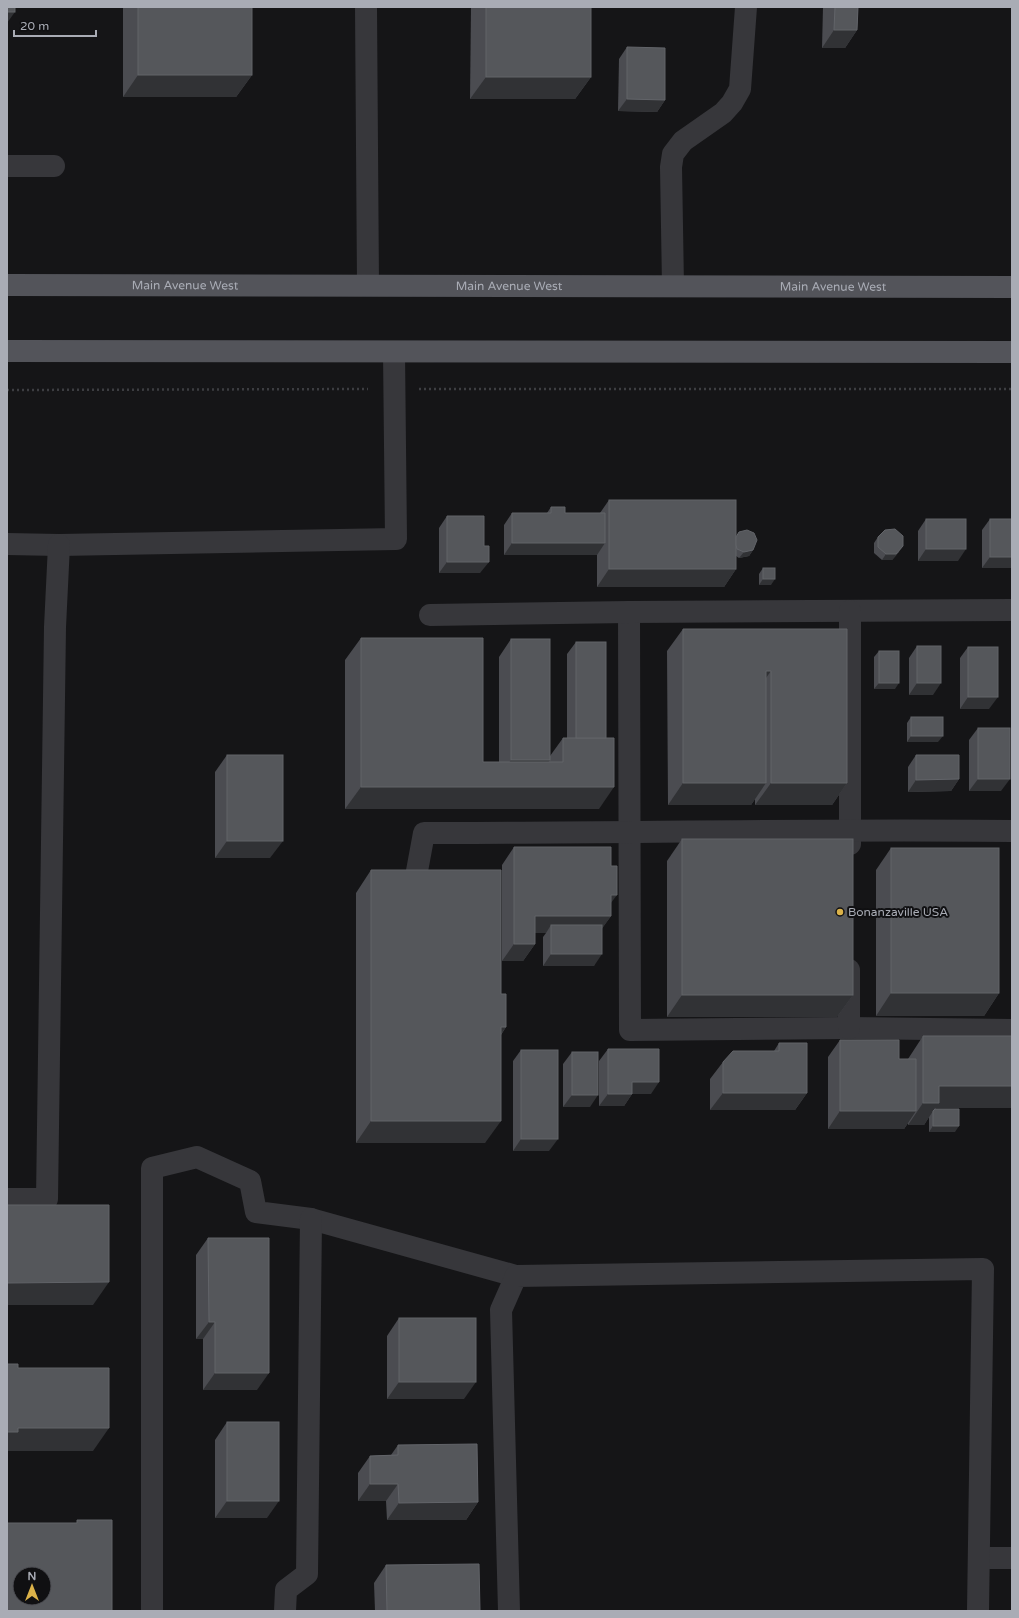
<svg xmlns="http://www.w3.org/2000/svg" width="1019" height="1618" font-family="'Varela Round',sans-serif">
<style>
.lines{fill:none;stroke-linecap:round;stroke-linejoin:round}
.path{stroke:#3d3e42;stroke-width:2.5;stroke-dasharray:2 3;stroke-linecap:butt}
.minor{stroke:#37373b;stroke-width:22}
.major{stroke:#53545a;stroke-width:22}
.wall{fill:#4b4c51}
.shaded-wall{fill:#313235}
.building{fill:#55575b;stroke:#626469;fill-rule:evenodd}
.poi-dot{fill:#dbb249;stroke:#101012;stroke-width:1.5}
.labels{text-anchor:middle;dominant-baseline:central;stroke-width:4;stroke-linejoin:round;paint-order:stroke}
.street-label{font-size:12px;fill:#a9acb5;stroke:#101012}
.poi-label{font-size:12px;fill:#a9acb5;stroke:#101012;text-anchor:start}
</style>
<rect width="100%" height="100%" fill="#151517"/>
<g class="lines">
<!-- path -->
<g class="path">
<polyline points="419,389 1012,389"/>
<polyline points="7,390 368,389"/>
</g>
<!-- minor -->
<g class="minor">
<polyline points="366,7 368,285"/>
<polyline points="7,166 54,166"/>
<polyline points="673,286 671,167 673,154 683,141 723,113 732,103 740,89 746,7"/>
<polyline points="7,544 59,545 396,539 394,352"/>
<polyline points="629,612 630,1030 849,1028 1012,1030"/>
<polyline points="430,615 629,612 1012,610"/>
<polyline points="850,844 850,611"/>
<path d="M417 871 424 833C620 833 816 829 1012 831"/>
<polyline points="849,1028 849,970"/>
<polyline points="7,1199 47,1199 55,627 59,545"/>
<polyline points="979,1558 1012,1558"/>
<polyline points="152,1611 152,1168 197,1157 250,1181 256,1212 311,1219 516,1276"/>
<polyline points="285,1611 286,1590 307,1574 311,1219"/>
<polyline points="509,1611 501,1310 516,1276 983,1269 978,1611"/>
</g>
<!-- major -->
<g class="major">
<path id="s1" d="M7 285 1012 287"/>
<polyline points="7,351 1012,352"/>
</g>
</g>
<!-- wall -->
<g class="wall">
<polygon points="123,7 252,7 252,75 236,97 123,97"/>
<polygon points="471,7 591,7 591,77 575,99 470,99"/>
<polygon points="823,7 858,7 857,30 845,48 822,48"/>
<polygon points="627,47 665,100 657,112 618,111 619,59"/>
<polygon points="609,500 736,537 753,550 749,556 739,558 736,556 736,569 724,587 597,587 597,555 504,555 504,525 512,513 547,513 551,507 565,513 600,513"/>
<polygon points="447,516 484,546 480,573 439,573 439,528"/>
<polygon points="926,519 958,561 918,561 918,531"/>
<polygon points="990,519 1012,568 982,568 982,530"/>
<polygon points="878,537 899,552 892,560 882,560 874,553 874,543"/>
<polygon points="763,568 771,585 759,585 759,574"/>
<polygon points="683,629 847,629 847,783 832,805 755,805 755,799 751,805 668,805 667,651"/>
<polygon points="361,638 483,762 499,762 499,657 511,639 550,756 563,738 567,738 567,654 576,642 599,809 345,809 345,660"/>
<polygon points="917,646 933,695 909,695 909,658"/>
<polygon points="968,647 989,709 960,709 960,658"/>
<polygon points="879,651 895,689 874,689 874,657"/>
<polygon points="911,717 938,742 907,742 907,723"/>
<polygon points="978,728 1001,791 969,791 969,740"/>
<polygon points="227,755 270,858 215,858 215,772"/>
<polygon points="916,755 959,779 951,791 908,792 908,767"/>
<polygon points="682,839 853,995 837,1017 667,1017 667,861"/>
<polygon points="514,847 611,903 611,916 602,928 594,966 543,966 543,937 546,933 535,933 535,944 523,961 502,961 502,865"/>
<polygon points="891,848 999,993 984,1016 876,1016 876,870"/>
<polygon points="371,870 501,994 506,1027 501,1035 485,1143 356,1143 356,893"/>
<polygon points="923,1036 1012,1108 935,1108 955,1132 929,1132 929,1117 924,1125 908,1125 908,1123 904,1129 828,1129 828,1057 840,1040 899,1059 908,1059"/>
<polygon points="779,1043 807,1093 795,1110 710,1110 710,1079 723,1062 774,1051"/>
<polygon points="608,1049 651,1094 632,1094 624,1106 599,1106 599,1061"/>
<polygon points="521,1050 549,1151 513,1151 513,1061"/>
<polygon points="572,1052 590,1107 563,1107 563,1064"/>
<polygon points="208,1238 257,1390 203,1390 203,1339 196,1339 196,1255"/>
<polygon points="399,1318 464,1399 387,1399 387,1336"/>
<polygon points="227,1422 267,1518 215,1518 215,1440"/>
<polygon points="398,1445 478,1502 466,1520 387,1520 386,1501 358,1501 358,1473 370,1456 391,1455"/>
<polygon points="386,1565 480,1611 375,1611 374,1583"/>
</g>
<!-- shaded-wall -->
<g class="shaded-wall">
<polygon points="7,12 15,12 7,23"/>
<polygon points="834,30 857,30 845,48 822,48"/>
<polygon points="138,75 252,75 236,97 123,97"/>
<polygon points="486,77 591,77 575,99 470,99"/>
<polygon points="627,99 665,100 657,112 618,111"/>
<polygon points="512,543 605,543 597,555 504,555"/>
<polygon points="903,546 899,552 892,560 882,560 886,554"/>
<polygon points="926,549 966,549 958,561 918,561"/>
<polygon points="753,550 749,556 739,558 744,552"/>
<polygon points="990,557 1012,557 1012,568 982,568"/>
<polygon points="447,562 489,562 480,573 439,573"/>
<polygon points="609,569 736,569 724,587 597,587"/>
<polygon points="763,579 775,579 771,585 759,585"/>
<polygon points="766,671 771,671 755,693"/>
<polygon points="879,683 899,683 895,689 874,689"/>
<polygon points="917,683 941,683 933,695 909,695"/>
<polygon points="968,697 998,697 989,709 960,709"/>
<polygon points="911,736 943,736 938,742 907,742"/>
<polygon points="511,760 550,760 538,777 499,777"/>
<polygon points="959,779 951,791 908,792 916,780"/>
<polygon points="978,779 1010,779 1001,791 969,791"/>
<polygon points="683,783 766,783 751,805 668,805"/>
<polygon points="771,783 847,783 832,805 755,805"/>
<polygon points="361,787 614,787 599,809 345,809"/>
<polygon points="227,841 283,841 270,858 215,858"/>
<polygon points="611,895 617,895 604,912"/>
<polygon points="535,916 611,916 599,933 551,925 546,933 523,933"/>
<polygon points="514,944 535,944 523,961 502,961"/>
<polygon points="551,954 602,954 594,966 543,966"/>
<polygon points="891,993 999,993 984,1016 876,1016"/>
<polygon points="682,995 853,995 837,1017 667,1017"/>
<polygon points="501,1027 506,1027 490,1049"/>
<polygon points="632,1082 659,1082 651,1094 624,1094"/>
<polygon points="939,1086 1012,1086 1012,1108 935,1108 924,1125 908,1125 923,1103"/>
<polygon points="723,1093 807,1093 795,1110 710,1110"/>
<polygon points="608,1094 632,1094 624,1106 599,1106"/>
<polygon points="572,1095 598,1095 590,1107 563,1107"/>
<polygon points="840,1111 916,1111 904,1129 828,1129"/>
<polygon points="371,1121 501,1121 485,1143 356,1143"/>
<polygon points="933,1126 959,1126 955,1132 929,1132"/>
<polygon points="521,1139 558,1139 549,1151 513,1151"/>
<polygon points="109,1282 93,1305 7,1305 7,1283"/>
<polygon points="209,1322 215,1322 203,1339 196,1339"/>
<polygon points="215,1373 269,1373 257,1390 203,1390"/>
<polygon points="399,1382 476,1382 464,1399 387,1399"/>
<polygon points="18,1428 109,1428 93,1451 7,1451 7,1432"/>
<polygon points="370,1484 398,1484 386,1501 358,1501"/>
<polygon points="227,1501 279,1501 267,1518 215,1518"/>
<polygon points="478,1502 466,1520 387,1520 399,1503"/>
</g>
<!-- building -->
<g class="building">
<rect x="7" y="7" width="8" height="5"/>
<rect x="138" y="7" width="114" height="68"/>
<rect x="486" y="7" width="105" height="70"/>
<polygon points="835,7 858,7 857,30 834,30"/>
<polygon points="627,47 665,48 665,100 627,99"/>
<rect x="609" y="500" width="127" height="69"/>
<polygon points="551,507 565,507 565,513 605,513 605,543 512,543 512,513 551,513"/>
<polygon points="447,516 484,516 484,546 489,546 489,562 447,562"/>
<rect x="926" y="519" width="40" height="30"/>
<rect x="990" y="519" width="22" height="38"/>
<polygon points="895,529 903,536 903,546 896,554 886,554 878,547 878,537 885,530"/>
<polygon points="747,530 754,533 757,540 753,550 744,552 737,549 736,545 736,537 739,532"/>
<rect x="763" y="568" width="12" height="11"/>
<polygon points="683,629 847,629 847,783 771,783 771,671 766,671 766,783 683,783"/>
<polygon points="361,638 483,638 483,762 563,762 563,738 614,738 614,787 361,787"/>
<rect x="511" y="639" width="39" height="121"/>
<rect x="576" y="642" width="30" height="96"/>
<rect x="917" y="646" width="24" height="37"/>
<rect x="968" y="647" width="30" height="50"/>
<rect x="879" y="651" width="20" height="32"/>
<rect x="911" y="717" width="32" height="19"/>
<rect x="978" y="728" width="32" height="51"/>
<rect x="227" y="755" width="56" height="86"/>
<polygon points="916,755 959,755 959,779 916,780"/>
<rect x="682" y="839" width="171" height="156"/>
<polygon points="514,847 611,847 611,866 617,866 617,895 611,895 611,916 535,916 535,944 514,944"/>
<rect x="891" y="848" width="108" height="145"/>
<polygon points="371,870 501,870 501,994 506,994 506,1027 501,1027 501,1121 371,1121"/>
<rect x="551" y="925" width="51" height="29"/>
<polygon points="923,1036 1012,1036 1012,1086 939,1086 939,1103 923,1103"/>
<polygon points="840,1040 899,1040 899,1059 916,1059 916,1111 840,1111"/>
<polygon points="779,1043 807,1043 807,1093 723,1093 723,1062 733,1051 779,1051"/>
<polygon points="608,1049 659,1049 659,1082 632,1082 632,1094 608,1094"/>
<rect x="521" y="1050" width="37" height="89"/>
<rect x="572" y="1052" width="26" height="43"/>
<polygon points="935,1109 959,1109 959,1126 933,1126 933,1111"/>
<polygon points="7,1205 109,1205 109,1282 7,1283"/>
<polygon points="208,1238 269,1238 269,1373 215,1373 215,1322 209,1322"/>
<rect x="399" y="1318" width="77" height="64"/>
<polygon points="7,1364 18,1364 18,1368 109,1368 109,1428 18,1428 18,1432 7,1432"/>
<rect x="227" y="1422" width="52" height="79"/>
<polygon points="477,1444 478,1502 399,1503 398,1484 370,1484 370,1456 398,1455 398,1445"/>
<path d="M77 1520H112V1611H7V1523H77ZM20 1574H44V1598H20Z"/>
<polygon points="479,1564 480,1611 387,1611 386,1565"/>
</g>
<!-- markers -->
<circle class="poi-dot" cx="840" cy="912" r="4"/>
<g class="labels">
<!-- street labels -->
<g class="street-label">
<text stroke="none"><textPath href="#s1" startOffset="178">Main Avenue West</textPath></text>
<text stroke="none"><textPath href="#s1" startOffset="502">Main Avenue West</textPath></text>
<text stroke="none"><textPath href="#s1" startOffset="826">Main Avenue West</textPath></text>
</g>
<!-- poi labels -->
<g class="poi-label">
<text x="848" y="912">Bonanzaville USA</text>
</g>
</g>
<!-- border -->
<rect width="1019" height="1618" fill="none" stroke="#a9acb5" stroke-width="16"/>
<!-- north arrow -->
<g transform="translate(32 1586)"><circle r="19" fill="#101012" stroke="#4d4e53"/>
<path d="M0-3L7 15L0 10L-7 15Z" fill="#dbb249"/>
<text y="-6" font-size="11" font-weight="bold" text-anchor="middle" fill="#a9acb5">N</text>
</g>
<!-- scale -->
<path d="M14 30v6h82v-6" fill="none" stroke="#a9acb5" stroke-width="2"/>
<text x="20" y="30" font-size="12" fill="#a9acb5" stroke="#101012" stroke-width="3" paint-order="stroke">20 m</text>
</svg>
